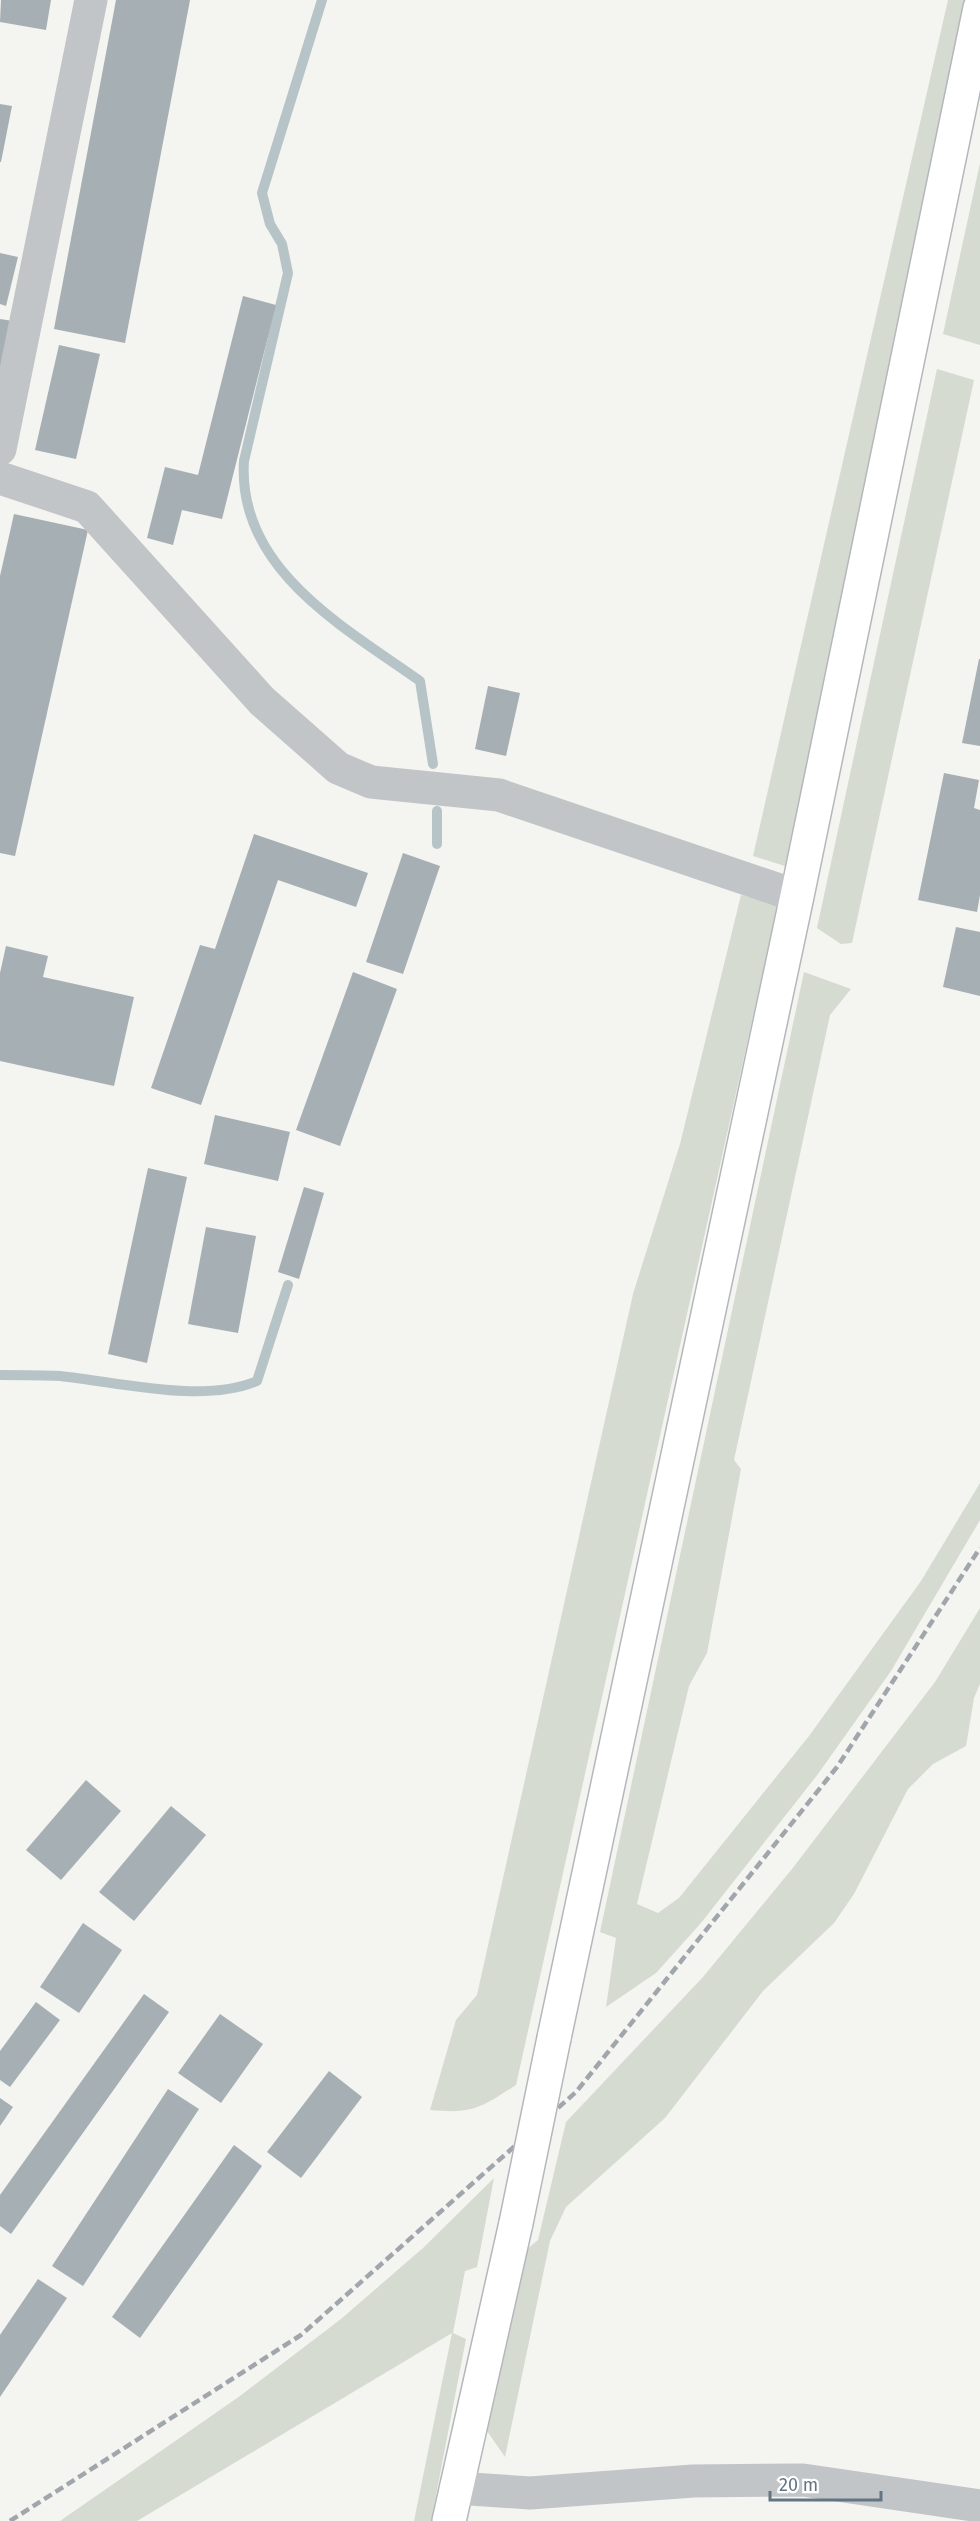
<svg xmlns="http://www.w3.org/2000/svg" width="980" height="2521" font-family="'Fira Sans',sans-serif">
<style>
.green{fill:#d5dbd1}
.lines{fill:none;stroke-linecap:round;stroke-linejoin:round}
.stream{stroke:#b7c4c7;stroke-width:10}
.building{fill:#a6afb4}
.major-casing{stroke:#b4b8bc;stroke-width:36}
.minor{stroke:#c1c5c8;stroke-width:33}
.major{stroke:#fff;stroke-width:33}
.rail{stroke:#a0a6ac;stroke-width:4.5;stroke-dasharray:9 4.5;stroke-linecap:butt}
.major-bridge-casing{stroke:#b4b8bc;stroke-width:36;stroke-linecap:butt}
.major-bridge{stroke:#fff;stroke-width:33}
</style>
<rect width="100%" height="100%" fill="#f4f4f0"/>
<!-- green -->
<g class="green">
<polygon points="948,0 972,0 785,866 753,856"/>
<polygon points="980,163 980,345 943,334"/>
<polygon points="937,369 974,380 852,943 841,944 817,928"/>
<path d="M741 895 778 904 516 2085C480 2108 474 2114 430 2110L456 2020 477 1995 633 1294 680 1144Z"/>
<polygon points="804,972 851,989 830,1015 734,1460 741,1469 707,1653 689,1686 637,1904 658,1913 679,1898 809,1736 921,1581 980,1483 980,1520 891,1671 818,1774 701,1923 656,1973 606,2007 616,1938 600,1932"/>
<polygon points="980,1608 980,1684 974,1698 966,1746 933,1764 908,1789 854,1894 834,1923 763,1991 665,2118 566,2207 550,2241 505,2457 487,2431 527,2249 538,2240 566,2122 703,1977 792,1869 935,1682"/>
<polygon points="494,2178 477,2267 465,2271 453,2333 466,2339 431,2521 414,2521 452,2333 137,2521 60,2521 240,2396 341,2319 423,2248"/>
</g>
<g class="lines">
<!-- stream -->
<g class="stream">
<path d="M322 0 262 193 270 224 282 244 288 273 244 461C237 569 344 627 420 681L433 764"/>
<polyline points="437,844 437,811"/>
<path d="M0 1375C20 1375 40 1375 60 1376 119 1382 202 1404 257 1381L288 1285"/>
</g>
</g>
<!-- building -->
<g class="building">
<polygon points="1,0 51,0 46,30 0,22"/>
<polygon points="116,0 190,0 125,343 54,329"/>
<polygon points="0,104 12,106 1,162 0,162"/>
<polygon points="0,253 18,257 6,306 0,304"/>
<polygon points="243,296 276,305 222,519 182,510 173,545 147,538 165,467 198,475"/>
<polygon points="0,319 13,321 0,387"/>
<polygon points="59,345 100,354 76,459 35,450"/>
<polygon points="14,514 88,530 15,856 0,853 0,576"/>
<polygon points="979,659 980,659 980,746 962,743"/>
<polygon points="488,686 520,693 506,756 475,749"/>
<polygon points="944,773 979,780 974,808 980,810 980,895 977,912 918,900"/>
<polygon points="254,834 368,873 356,907 278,880 201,1105 151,1088 200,945 215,949"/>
<polygon points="403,853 440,866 403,974 366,962"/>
<polygon points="956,927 980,932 980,996 943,987"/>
<polygon points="6,946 48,956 43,977 134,997 114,1086 0,1061 0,973"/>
<polygon points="353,972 397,989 340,1146 296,1130"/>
<polygon points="215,1115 290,1132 278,1181 204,1164"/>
<polygon points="148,1168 187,1177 147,1363 108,1354"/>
<polygon points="304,1187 324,1193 299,1279 278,1272"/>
<polygon points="206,1227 256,1236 238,1333 188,1324"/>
<polygon points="86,1780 121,1811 61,1880 26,1850"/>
<polygon points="171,1806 206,1835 134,1921 99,1892"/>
<polygon points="83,1923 122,1950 79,2013 40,1987"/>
<polygon points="144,1994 169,2012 11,2234 0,2226 0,2195"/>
<polygon points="36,2002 60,2020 10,2087 0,2080 0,2051"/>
<polygon points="220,2014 263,2044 221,2103 178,2073"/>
<polygon points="329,2071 362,2097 301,2178 267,2152"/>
<polygon points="168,2089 199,2109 83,2286 52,2266"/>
<polygon points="0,2098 13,2107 0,2126"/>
<polygon points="234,2145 262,2166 140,2338 112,2317"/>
<polygon points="38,2279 67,2298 0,2397 0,2335"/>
</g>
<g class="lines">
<defs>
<g id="major">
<polyline points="554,2038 797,896 980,8"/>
<polyline points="449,2521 516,2223"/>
</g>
</defs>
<!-- major casing -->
<use href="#major" class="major-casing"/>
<!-- minor -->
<g class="minor">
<polyline points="0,449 91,0"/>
<polyline points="0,478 87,507 262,701 338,768 371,782 499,795 797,896"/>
<polyline points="456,2488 530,2493 693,2481 803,2480 980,2506"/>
</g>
<!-- major -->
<use href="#major" class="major"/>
<!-- rail -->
<polyline class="rail" points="10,2521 301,2335 576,2092 837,1767 980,1548"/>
<defs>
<polyline id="major-bridge" points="516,2223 554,2038"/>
</defs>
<!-- major-bridge casing -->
<use href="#major-bridge" class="major-bridge-casing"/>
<!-- major-bridge -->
<use href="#major-bridge" class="major-bridge"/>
</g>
<!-- scale -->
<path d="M770 2491v9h111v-9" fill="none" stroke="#637482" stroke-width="3"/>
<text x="779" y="2491" font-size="18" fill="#637482" stroke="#ffffff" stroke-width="4.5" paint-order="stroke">20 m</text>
</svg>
